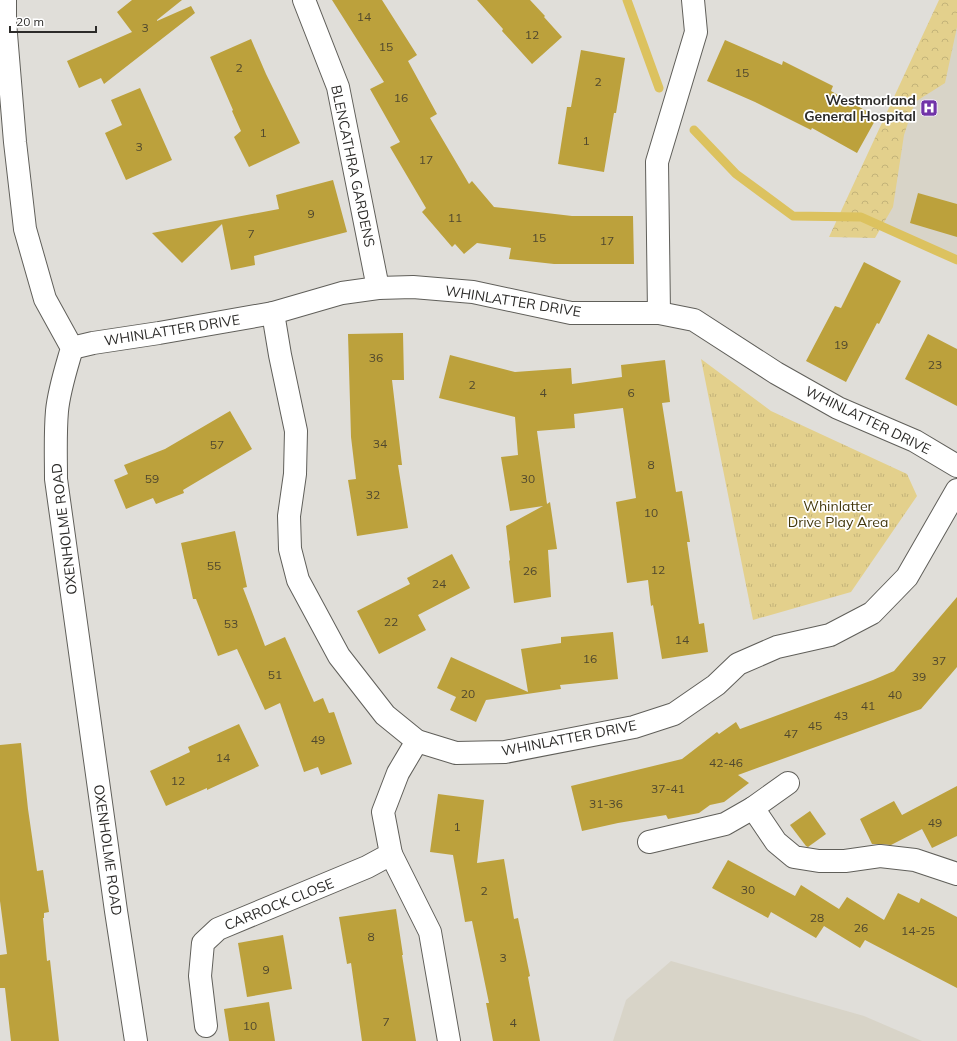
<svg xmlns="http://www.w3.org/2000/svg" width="957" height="1041" font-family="Mulish,sans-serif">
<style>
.built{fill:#d8d4c8}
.forest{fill:url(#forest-crowns)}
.park{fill:url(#park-tufts)}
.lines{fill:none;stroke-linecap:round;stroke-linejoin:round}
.stream{stroke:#dcc25f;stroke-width:9}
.building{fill:#bca13c}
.street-casing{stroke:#605f5a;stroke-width:24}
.secondary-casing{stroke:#605f5a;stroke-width:24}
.street{stroke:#fff;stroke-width:22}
.secondary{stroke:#fff;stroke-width:22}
.labels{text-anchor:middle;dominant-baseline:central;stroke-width:3.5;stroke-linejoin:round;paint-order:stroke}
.number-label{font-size:12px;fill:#50482e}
.poi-label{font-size:14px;font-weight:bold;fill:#2c2b29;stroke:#fff;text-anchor:end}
.street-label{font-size:14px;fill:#2c2b29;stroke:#fff}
.park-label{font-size:14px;fill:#42370c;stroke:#fff}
</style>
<defs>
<pattern id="forest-crowns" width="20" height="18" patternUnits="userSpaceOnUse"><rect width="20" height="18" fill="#e3d08c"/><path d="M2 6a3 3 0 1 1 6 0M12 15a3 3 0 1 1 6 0" fill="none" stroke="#c3b379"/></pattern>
<pattern id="park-tufts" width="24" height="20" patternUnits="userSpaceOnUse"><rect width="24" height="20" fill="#e3d08c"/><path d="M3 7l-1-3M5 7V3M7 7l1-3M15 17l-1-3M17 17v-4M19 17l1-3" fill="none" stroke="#c3b379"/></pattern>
</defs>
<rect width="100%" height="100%" fill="#e0ded9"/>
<!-- built -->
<g class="built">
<polygon points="957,0 957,259 861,217"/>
<polygon points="671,961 864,1016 922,1041 613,1041 626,1000"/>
</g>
<!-- forest -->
<polygon class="forest" points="939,0 957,0 957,27 945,83 915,102 904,135 893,207 875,238 829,237"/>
<!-- park -->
<polygon class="park" points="701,359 771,411 907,474 917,496 851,592 753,620"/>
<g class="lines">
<!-- stream -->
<g class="stream">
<polyline points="627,0 659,88"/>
<polyline points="694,130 736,174 793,216 861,217 957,260"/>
</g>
</g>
<!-- building -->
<g class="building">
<polygon points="132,0 182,0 157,20 157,21 191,6 195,13 104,84 101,78 79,88 67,61 132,32 117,12"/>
<polygon points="332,0 382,0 417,55 408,61 437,114 430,118 469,184 472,181 494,207 572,216 633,216 634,264 554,264 509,259 511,248 477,243 464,254 455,244 452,247 422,212 426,208 390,147 400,142 370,89 384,82"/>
<polygon points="477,0 530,0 545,16 544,17 562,37 532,64 502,31 503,29"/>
<polygon points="251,39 266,74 300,143 249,167 234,137 241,131 232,111 233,110 210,57"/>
<polygon points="725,40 782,65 783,61 833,86 831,91 877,117 857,153 812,128 811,130 755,102 707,81"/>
<polygon points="581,50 625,58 616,113 614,113 604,172 558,164 567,107 571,107"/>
<polygon points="140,88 172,160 126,180 105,133 122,125 111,100"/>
<polygon points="333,180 347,232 254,256 255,265 231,270 222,224 182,263 152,233 279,209 276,195"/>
<polygon points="918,193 957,204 957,237 910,223"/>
<polygon points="864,262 901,281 879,324 877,323 846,382 806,361 835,306 841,308"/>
<polygon points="403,333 404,380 392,380 402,465 398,465 408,528 357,536 348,480 356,479 351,437 348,334"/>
<polygon points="928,334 957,349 957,406 905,379"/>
<polygon points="450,355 515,372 571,368 572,384 622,377 621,365 665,360 670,402 662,403 676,492 682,491 690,542 687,542 699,624 704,623 708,652 662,659 653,605 651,606 648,580 627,583 616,502 636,498 623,408 574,414 575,428 537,431 547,504 550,502 557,549 548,550 551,597 514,603 509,561 510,560 506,526 543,506 510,511 501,457 518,455 515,417 439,398"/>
<polygon points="230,411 252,449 183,490 184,493 156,504 153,498 126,509 114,480 128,474 124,465 165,449"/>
<polygon points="235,531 247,587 243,588 265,646 285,637 314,702 323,698 329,713 334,712 352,764 321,775 318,767 304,772 280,703 265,710 237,649 218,656 196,599 193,599 181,543"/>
<polygon points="452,554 470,588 418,615 426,630 379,654 357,611 410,584 407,578"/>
<polygon points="957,597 957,667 921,709 738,775 749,783 724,802 710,805 699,813 668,819 666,815 618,823 582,831 571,786 682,759 717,732 719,734 736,722 740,729 873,680 894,671"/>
<polygon points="613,632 618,679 560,685 561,689 486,700 476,722 450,710 456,697 437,688 451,657 528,692 521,649 561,643 561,637"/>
<polygon points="239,724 259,766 207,790 207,788 166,806 150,771 190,752 188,747"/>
<polygon points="21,743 28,809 37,871 43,870 49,912 44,913 44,918 43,918 47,961 50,960 59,1041 11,1041 5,988 0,988 0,955 7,954 0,901 0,745"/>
<polygon points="957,786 957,836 932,848 922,829 891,845 881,844 872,844 860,819 894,801 902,815"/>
<polygon points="438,794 484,800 477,863 504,859 514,919 518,918 530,976 528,977 540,1041 493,1041 486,1003 489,1003 472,921 465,922 453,855 430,852"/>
<polygon points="810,811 826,834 808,847 806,846 790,825"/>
<polygon points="728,860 795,896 801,885 839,909 847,897 884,920 898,893 919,903 921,898 957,917 957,988 865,940 860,948 824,926 816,938 771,912 768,918 712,888"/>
<polygon points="396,909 403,955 402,955 416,1041 362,1041 351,963 347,964 339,917"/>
<polygon points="283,935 292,989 247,997 238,943"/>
<polygon points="269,1002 275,1041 229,1041 224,1009"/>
</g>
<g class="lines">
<defs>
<g id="street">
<polyline points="304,0 338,87 378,288"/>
<polyline points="273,313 280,355 296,431 295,474 289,516 290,549 298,580 339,656 385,715 417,741 456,753 505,752 634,727 674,714 716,685 738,664 777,647 830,635 872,613 907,577 957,490"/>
<polyline points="659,313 657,162 696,32 693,0"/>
<polyline points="72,348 93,343 159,333 273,313 342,293 378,288 413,287 473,292 571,313 659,313 694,320 776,373 838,408 915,441 957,466"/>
<polyline points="753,808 788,783"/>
<polyline points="649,842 725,824 753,808 776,842 794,857 819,861 845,861 880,856 915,860 957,874"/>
<polyline points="391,854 430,932 449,1041"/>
<polyline points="206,1026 200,976 203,943 218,929 367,867 391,854 383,812 398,773 417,741"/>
</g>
<path id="secondary" d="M5 0V22L15 142 25 229 45 299 72 348C66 369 59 390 57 411 55 434 56 457 56 479L116 911 136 1041"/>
</defs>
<!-- street casing -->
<use href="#street" class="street-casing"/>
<!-- secondary casing -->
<use href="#secondary" class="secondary-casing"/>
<!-- street -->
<use href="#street" class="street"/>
<!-- secondary -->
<use href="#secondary" class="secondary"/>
</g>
<!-- icons -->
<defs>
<symbol id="hospital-square" viewBox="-11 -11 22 22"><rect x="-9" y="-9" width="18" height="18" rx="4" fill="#7133a8" stroke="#fff"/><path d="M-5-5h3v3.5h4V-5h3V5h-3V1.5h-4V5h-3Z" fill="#fff"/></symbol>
</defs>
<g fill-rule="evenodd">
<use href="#hospital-square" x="919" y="98" width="20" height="20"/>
</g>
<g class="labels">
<!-- number labels -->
<g class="number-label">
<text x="364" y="16">14</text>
<text x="145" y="27">3</text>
<text x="532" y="34">12</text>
<text x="386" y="46">15</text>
<text x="239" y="67">2</text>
<text x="742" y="72">15</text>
<text x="598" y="81">2</text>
<text x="401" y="97">16</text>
<text x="263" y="132">1</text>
<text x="586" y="140">1</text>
<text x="139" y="146">3</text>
<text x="426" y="159">17</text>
<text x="311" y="213">9</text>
<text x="455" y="217">11</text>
<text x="251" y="233">7</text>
<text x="539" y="237">15</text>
<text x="607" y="240">17</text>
<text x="841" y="344">19</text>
<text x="376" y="357">36</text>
<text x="935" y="364">23</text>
<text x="472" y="384">2</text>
<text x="543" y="392">4</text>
<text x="631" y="392">6</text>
<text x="380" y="443">34</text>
<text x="217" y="444">57</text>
<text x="651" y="464">8</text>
<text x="152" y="478">59</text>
<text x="528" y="478">30</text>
<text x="373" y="494">32</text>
<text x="651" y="512">10</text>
<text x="214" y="565">55</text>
<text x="658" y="569">12</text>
<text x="530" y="570">26</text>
<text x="439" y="583">24</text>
<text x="391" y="621">22</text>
<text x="231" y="623">53</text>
<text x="682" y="639">14</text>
<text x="590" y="658">16</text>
<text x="939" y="660">37</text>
<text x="275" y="674">51</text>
<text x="919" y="676">39</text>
<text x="468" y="693">20</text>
<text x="895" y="694">40</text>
<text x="868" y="705">41</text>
<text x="841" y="715">43</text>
<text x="815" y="725">45</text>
<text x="791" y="733">47</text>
<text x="318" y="739">49</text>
<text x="223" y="757">14</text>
<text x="726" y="762">42-46</text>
<text x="178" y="780">12</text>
<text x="668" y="788">37-41</text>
<text x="606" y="803">31-36</text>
<text x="935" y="822">49</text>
<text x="457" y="826">1</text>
<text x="748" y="889">30</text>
<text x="484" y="890">2</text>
<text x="817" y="917">28</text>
<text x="861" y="927">26</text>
<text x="918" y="930">14-25</text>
<text x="371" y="936">8</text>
<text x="503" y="957">3</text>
<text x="266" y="969">9</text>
<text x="386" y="1021">7</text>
<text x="513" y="1022">4</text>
<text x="250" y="1025">10</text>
</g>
<!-- poi labels -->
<g class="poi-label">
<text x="916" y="100">Westmorland<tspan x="916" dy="16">General Hospital</tspan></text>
</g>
<!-- street labels -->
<g class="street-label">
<text transform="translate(353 166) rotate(78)">BLENCATHRA GARDENS</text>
<text transform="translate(513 301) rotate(9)">WHINLATTER DRIVE</text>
<text transform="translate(172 330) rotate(-9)">WHINLATTER DRIVE</text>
<text transform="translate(868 420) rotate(26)">WHINLATTER DRIVE</text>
<text transform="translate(64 529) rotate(-97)">OXENHOLME ROAD</text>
<text transform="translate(569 738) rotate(-11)">WHINLATTER DRIVE</text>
<text transform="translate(108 850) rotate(82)">OXENHOLME ROAD</text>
<text transform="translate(279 904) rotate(-22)">CARROCK CLOSE</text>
</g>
<!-- park labels -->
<g class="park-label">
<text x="838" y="506">Whinlatter<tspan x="838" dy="16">Drive Play Area</tspan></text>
</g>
</g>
<!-- scale -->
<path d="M10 26v6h86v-6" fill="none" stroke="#2c2b29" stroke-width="2"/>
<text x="16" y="26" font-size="12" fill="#2c2b29" stroke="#ffffff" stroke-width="3" paint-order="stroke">20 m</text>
</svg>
